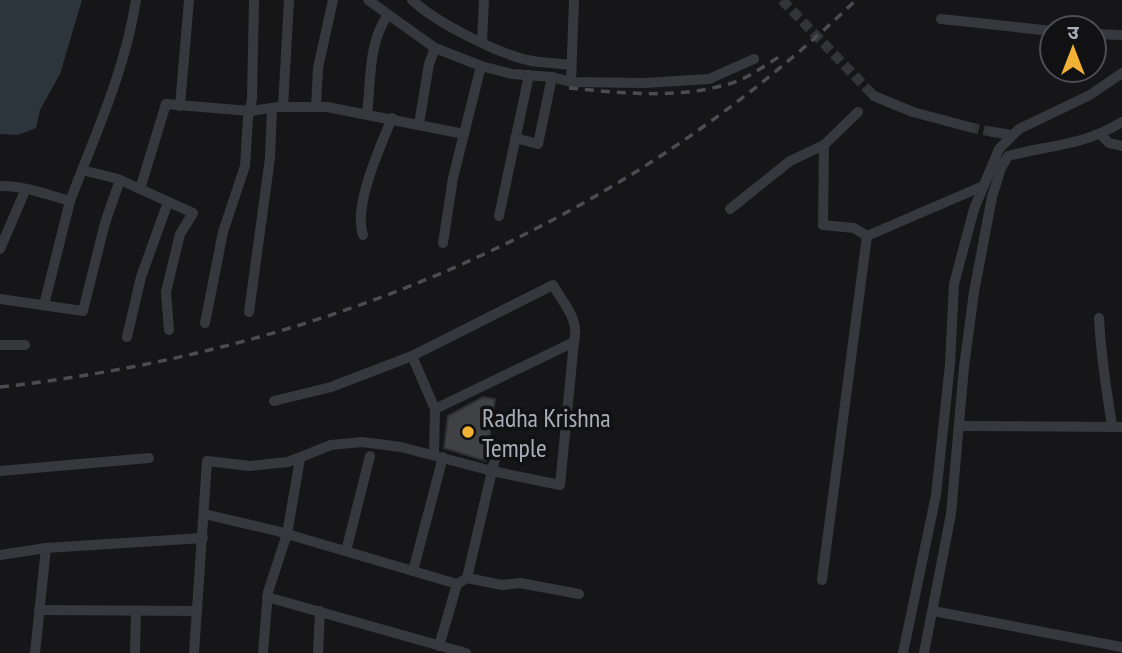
<svg xmlns="http://www.w3.org/2000/svg" width="1122" height="653" font-family="'PT Sans Narrow','Noto Sans Devanagari',sans-serif">
<style>
.water{fill:#2c353c}
.building{fill:#404145;stroke:#303034;stroke-width:2}
.lines{fill:none;stroke-linecap:round;stroke-linejoin:round}
.minor-tunnel{stroke:#333438;stroke-width:10;stroke-dasharray:10 5;stroke-linecap:butt}
.minor{stroke:#37383d;stroke-width:10}
.rail{stroke:#4a4c52;stroke-width:3.5;stroke-dasharray:9 7;stroke-linecap:butt}
.poi-dot{fill:#f2b134;stroke:#111113;stroke-width:2.5}
.labels{text-anchor:middle;dominant-baseline:central;stroke-width:7;stroke-linejoin:round;paint-order:stroke}
.poi-label{font-size:26px;fill:#a8adb8;stroke:#111113;text-anchor:start}
</style>
<rect width="100%" height="100%" fill="#161618"/>
<!-- water -->
<polygon class="water" points="0,0 82,0 60,74 40,110 36,128 18,135 0,134"/>
<!-- building -->
<polygon class="building" points="483,397 495,399 486,461 444,448 448,416"/>
<g class="lines">
<!-- minor-tunnel -->
<g class="minor-tunnel">
<polyline points="782,0 874,96"/>
<polyline points="969,127 993,132"/>
</g>
<!-- minor -->
<g class="minor">
<path d="M136 0C127 59 104 115 82 170L118 179 193 213 180 234 166 292 169 330"/>
<polyline points="368,0 435,48 481,66 512,74 552,77 571,82 645,83 709,79 754,59"/>
<path d="M412 0C437 23 495 52 527 60 541 63 557 63 571 65"/>
<polyline points="941,19 1052,31"/>
<polyline points="1094,34 1122,35"/>
<polyline points="482,41 484,0"/>
<polyline points="571,82 574,0"/>
<polyline points="874,96 913,112 969,127"/>
<polyline points="180,106 189,0"/>
<polyline points="283,107 289,0"/>
<polyline points="316,107 318,68 333,0"/>
<path d="M367 114C371 82 368 42 388 15"/>
<polyline points="419,124 429,64 435,48"/>
<polyline points="993,132 1012,135"/>
<polyline points="1101,135 1109,143 1122,146"/>
<polyline points="515,138 538,144 552,77"/>
<polyline points="824,145 823,225 854,228 867,236 983,186"/>
<path d="M0 186C22 185 48 195 70 201"/>
<polyline points="140,189 166,104 250,111 278,107 327,107 464,134"/>
<polyline points="730,209 790,161 824,145 858,112"/>
<polyline points="499,216 529,75"/>
<path d="M363 235C353 205 380 148 392 118"/>
<polyline points="443,243 453,178 481,66"/>
<polyline points="0,249 25,191"/>
<polyline points="0,299 83,311 105,223 120,180"/>
<polyline points="44,305 70,201 82,170"/>
<polyline points="249,312 270,158 272,108"/>
<path d="M1099 318C1101 355 1106 389 1112 425"/>
<polyline points="205,323 223,232 245,166 248,118 252,99 254,0"/>
<polyline points="127,337 141,277 168,202"/>
<polyline points="0,345 25,345"/>
<polyline points="412,356 435,409"/>
<path d="M274 401 331 387 412 356 553 285C564 305 580 319 574 342"/>
<polyline points="959,426 1122,427"/>
<polyline points="0,471 149,458"/>
<polyline points="204,514 277,531 457,584 467,578 495,458"/>
<polyline points="346,551 370,456"/>
<polyline points="0,555 46,548 203,538"/>
<polyline points="413,571 443,457"/>
<polyline points="467,578 502,585 520,583 579,594"/>
<polyline points="822,580 867,236"/>
<polyline points="267,597 466,653"/>
<polyline points="39,610 197,611"/>
<polyline points="933,611 1122,647"/>
<polyline points="439,646 457,584"/>
<polyline points="35,653 46,548"/>
<polyline points="135,653 136,611"/>
<polyline points="194,653 207,461 250,466 288,462 331,445 362,442 401,447 492,471 560,485 574,342 435,409 434,455"/>
<polyline points="263,653 268,592 287,534 300,459"/>
<polyline points="318,653 320,611"/>
<polyline points="903,653 936,495 950,364 954,284 974,209 999,149 1019,129 1090,95 1122,73"/>
<path d="M924 653 951 514 964 367 974 292 992 197 1001 168 1008 156C1053 144 1080 147 1122 122"/>
</g>
<!-- rail -->
<g class="rail">
<path d="M569 88C624 93 681 100 735 82 751 76 767 64 782 55"/>
<path d="M0 387C322 351 621 226 856 0"/>
</g>
</g>
<!-- markers -->
<circle class="poi-dot" cx="468" cy="432" r="7"/>
<g class="labels">
<!-- poi labels -->
<g class="poi-label">
<text x="482" y="417">Radha Krishna<tspan x="482" dy="30">Temple</tspan></text>
</g>
</g>
<!-- north arrow -->
<g transform="translate(1073 49)"><circle r="33" fill="#111113" stroke="#4d4f55" stroke-width="2"/>
<path d="M0-5L12 26L0 18L-12 26Z" fill="#f2b134"/>
<text y="-10" font-size="19" font-weight="bold" text-anchor="middle" fill="#a8adb8">उ</text>
</g>
</svg>
